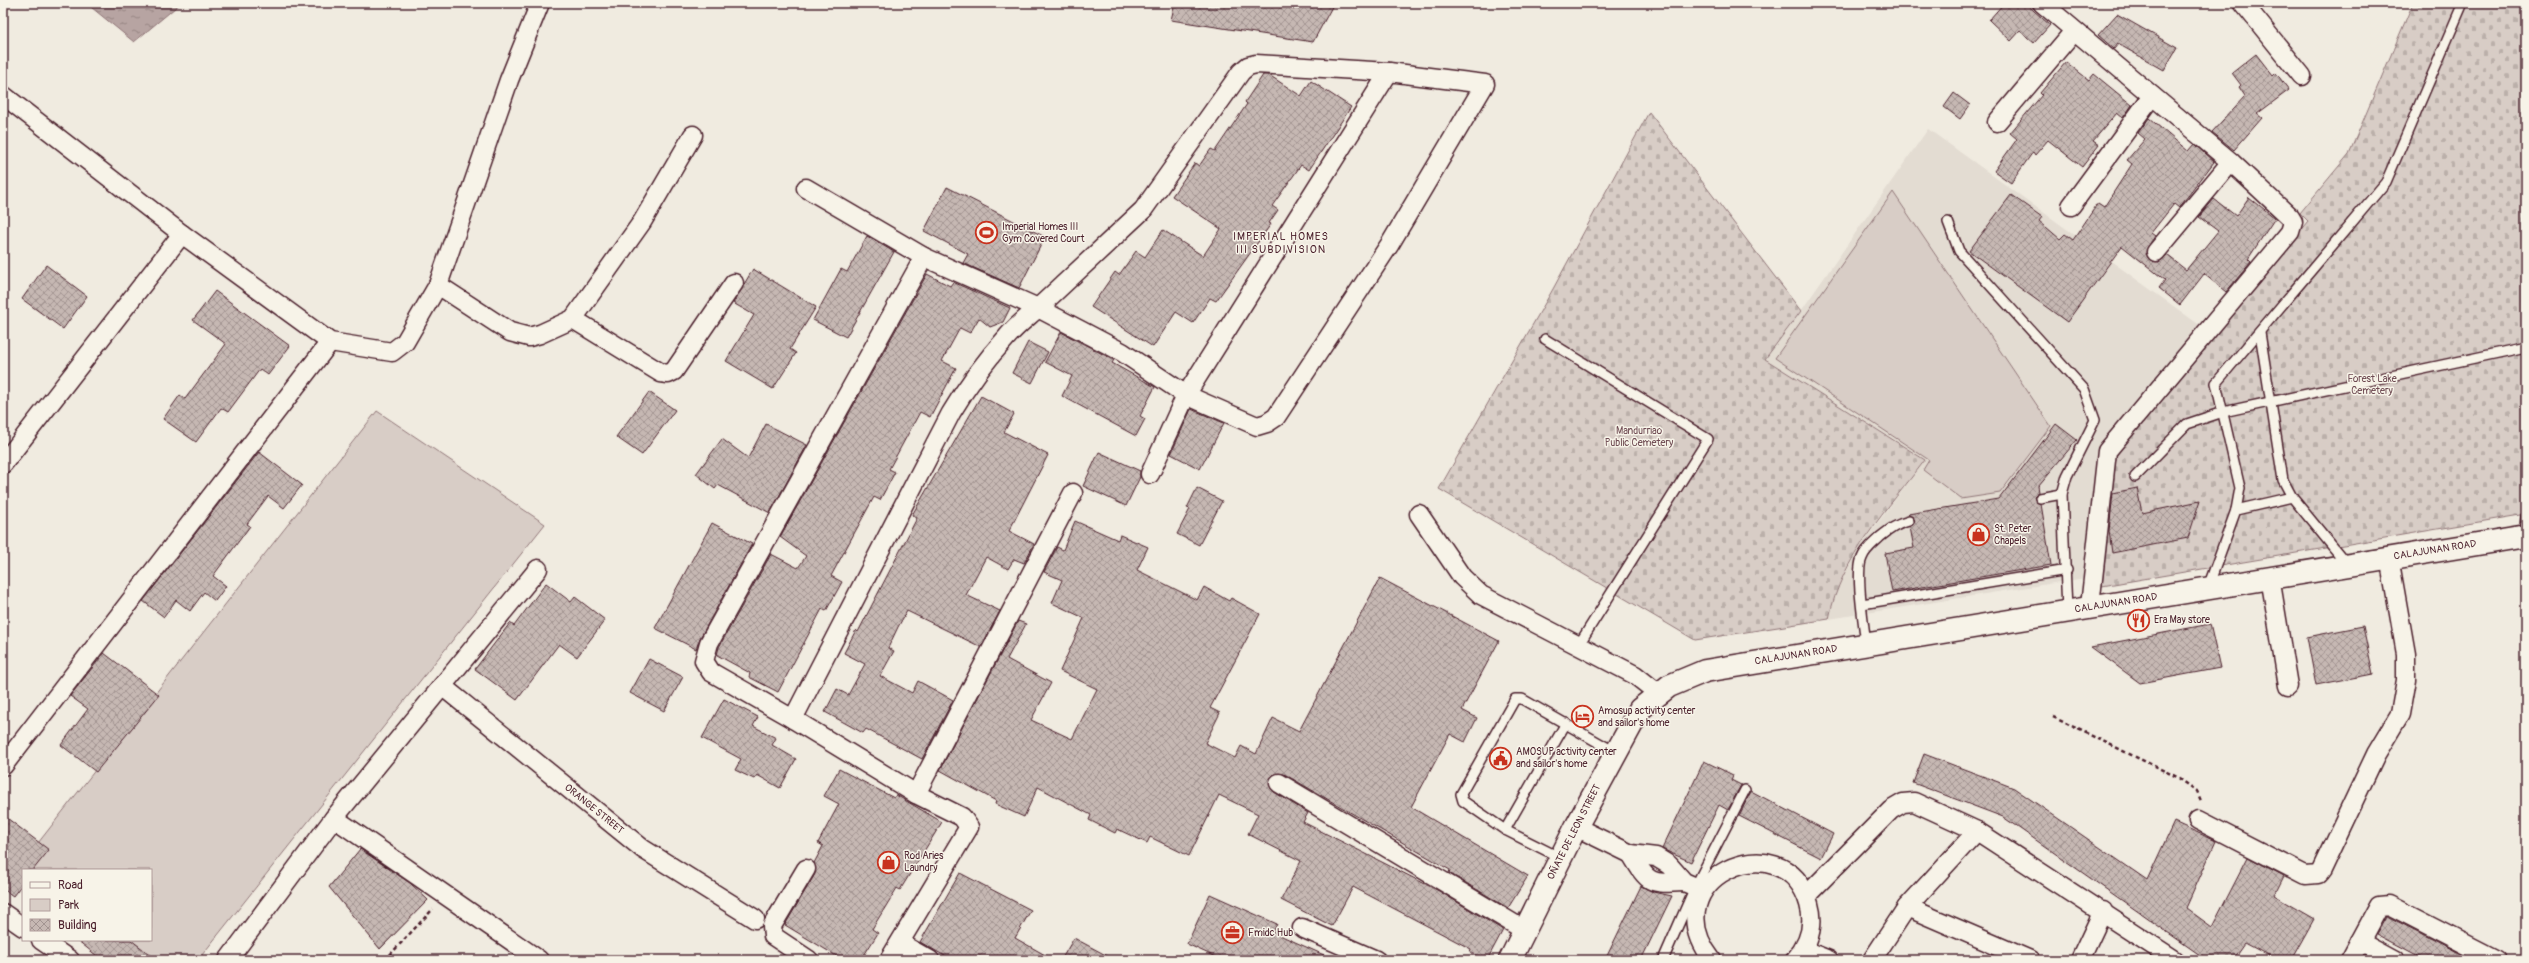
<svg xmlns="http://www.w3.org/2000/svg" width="2529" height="963" font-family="Pangolin,sans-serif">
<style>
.built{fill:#e3dcd2}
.green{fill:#d8cdc6;stroke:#917678}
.cemetery{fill:url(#cemetery-stones);stroke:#917678}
.water{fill:url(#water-ripples);stroke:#8b6f72}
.building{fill:url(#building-cross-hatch);stroke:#4a1f2b}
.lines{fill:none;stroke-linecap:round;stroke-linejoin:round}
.service-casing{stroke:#4a1f2b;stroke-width:12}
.minor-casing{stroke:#4a1f2b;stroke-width:21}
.secondary-casing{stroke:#4a1f2b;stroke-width:25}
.path{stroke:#4a1f2b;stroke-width:2.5;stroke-dasharray:4 3;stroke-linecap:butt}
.service{stroke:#f7f3e8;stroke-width:9}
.minor{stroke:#f7f3e8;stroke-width:18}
.secondary{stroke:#f7f3e8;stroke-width:22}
.labels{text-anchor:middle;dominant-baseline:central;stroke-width:3;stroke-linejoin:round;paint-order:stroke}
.poi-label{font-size:10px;fill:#4a1f2b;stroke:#f7f3e8;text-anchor:start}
.park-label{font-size:10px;fill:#6e4a52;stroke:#f7f3e8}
.street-label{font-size:10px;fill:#4a1f2b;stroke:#f7f3e8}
.neighbourhood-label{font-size:11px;letter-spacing:1px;fill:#4a1f2b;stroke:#f7f3e8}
</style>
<defs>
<pattern id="cemetery-stones" width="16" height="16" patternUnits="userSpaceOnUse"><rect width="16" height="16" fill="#d8cdc6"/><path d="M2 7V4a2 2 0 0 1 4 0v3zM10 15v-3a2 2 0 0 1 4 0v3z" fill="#bbb0aa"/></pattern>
<pattern id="water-ripples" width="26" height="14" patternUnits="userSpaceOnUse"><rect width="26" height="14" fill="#b7a4a2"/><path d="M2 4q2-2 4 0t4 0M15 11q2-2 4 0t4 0" fill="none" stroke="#978584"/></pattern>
<pattern id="building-cross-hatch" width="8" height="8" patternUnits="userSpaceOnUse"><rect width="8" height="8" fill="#c6b8b3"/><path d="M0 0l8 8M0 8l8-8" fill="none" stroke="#a39592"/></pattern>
</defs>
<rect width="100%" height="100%" fill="#f0ebe0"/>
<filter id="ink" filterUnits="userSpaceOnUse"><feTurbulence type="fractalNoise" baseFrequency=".025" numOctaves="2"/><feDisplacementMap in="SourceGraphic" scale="8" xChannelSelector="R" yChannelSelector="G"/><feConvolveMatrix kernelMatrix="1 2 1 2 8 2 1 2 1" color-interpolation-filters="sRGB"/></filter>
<g filter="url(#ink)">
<!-- built -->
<polygon class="built" points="1928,129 2201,326 2098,448 2085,578 1829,619 1833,596 1859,548 1925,460 1765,359 1801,311"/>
<!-- green -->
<g class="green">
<polygon points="1893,192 2051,426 2000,493 1961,499 1923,470 1929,460 1775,358"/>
<polygon points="377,411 545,524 198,960 141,960 115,940 151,940 151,870 26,870 20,866"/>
</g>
<!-- cemetery -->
<g class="cemetery">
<polygon points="2413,3 2526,3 2526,514 2102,586 2117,450 2308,221 2300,213 2349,154"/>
<path d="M1649 112 1801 311 1765 359 1925 460C1889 508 1840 558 1829 619L1695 640 1439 489 1553 289Z"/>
</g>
<!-- water -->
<polygon class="water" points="86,3 181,3 134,42"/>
<!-- building -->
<g class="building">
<polygon points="1175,3 1334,3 1313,42 1171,20"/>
<polygon points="2004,3 2025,3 2050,25 2034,43 2020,31 2011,41 1989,20"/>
<polygon points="2117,14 2177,48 2164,70 2118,44 2114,49 2098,35"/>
<polygon points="2256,54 2273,76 2276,73 2289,90 2257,114 2262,118 2234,150 2212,132 2245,96 2239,87 2241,85 2232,73"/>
<polygon points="2066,62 2089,80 2094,74 2132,105 2123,118 2117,113 2093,141 2099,145 2082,167 2048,140 2035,155 2033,152 2011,183 1994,171 2017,139 2010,133 2042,95 2040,93"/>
<polygon points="1263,75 1269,75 1301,96 1311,81 1351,107 1309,170 1301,165 1272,206 1278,210 1269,223 1271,224 1216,301 1210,298 1193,323 1176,312 1153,347 1091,307 1115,272 1119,275 1136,251 1145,257 1163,230 1203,256 1221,229 1172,196 1195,163 1199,166 1211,149 1215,151 1247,104 1245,102"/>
<polygon points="1954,93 1970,105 1960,119 1944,107"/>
<polygon points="2149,118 2188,151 2194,144 2214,162 2179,208 2174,204 2151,233 2155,236 2146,251 2150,260 2159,262 2167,255 2186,270 2218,231 2199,217 2214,199 2236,216 2249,197 2275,218 2248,259 2251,262 2226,292 2204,274 2180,305 2159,288 2165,280 2122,246 2067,322 1969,251 2011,195 2042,217 2039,221 2060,239 2065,234 2073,240 2098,203 2104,207 2132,164 2127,160 2145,139 2138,133"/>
<polygon points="947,187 1045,237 1019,288 963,263 968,254 924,231"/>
<polygon points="867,236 894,252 846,337 813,320 841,269 847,272"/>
<polygon points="46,265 87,296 63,329 22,299"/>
<polygon points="753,269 816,307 790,349 796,353 773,389 726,361 754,315 733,303"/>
<polygon points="927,274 950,286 953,282 1010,308 1003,322 990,327 979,318 970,333 960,328 942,361 956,368 930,417 920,412 889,469 895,472 880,500 874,497 831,576 842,582 826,611 822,609 778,692 749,677 750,673 717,655 719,647 771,554 798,568 806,556 780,537"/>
<polygon points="215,291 290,346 268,375 260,369 228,412 221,408 196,442 163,419 180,395 185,399 226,344 193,320"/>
<polygon points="1061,332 1114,360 1112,363 1155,387 1140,416 1145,419 1136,436 1062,396 1072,376 1045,362"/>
<polygon points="1028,342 1048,352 1032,383 1012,373"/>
<polygon points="649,392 675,410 642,455 616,437"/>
<polygon points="981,396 1014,414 1004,432 1048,455 1009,531 1034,544 1024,563 1014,559 1008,569 986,557 966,595 1000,611 981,647 907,611 898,627 888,648 894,651 880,676 912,693 918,681 953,700 922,759 866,729 863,733 825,712 837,689 848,695 865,664 844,653 856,630 858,632 917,518 912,515"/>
<polygon points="1191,409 1224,423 1200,469 1171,454"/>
<polygon points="766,424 807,445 770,513 718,485 715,489 696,474 722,439 748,458"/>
<polygon points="2056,424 2077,440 2038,486 2039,492 2034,496 2036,502 2041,504 2051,565 1892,592 1885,553 1914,548 1910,527 1915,520 1908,514 1999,499"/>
<polygon points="259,452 302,485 284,508 268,496 247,524 250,526 213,576 226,586 215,601 204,592 190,611 176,600 164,617 143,601"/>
<polygon points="1099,452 1140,471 1140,477 1126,506 1083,486"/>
<polygon points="1197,488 1222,501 1199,545 1177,534 1190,509 1187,508"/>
<polygon points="2137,488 2142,513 2200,501 2188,538 2112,553 2109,531 2113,493"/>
<polygon points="1075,521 1118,540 1120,535 1148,547 1137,570 1197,600 1204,587 1229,601 1231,598 1260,614 1210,708 1220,713 1205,743 1235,758 1241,746 1256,754 1273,718 1299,731 1380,578 1499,641 1462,710 1477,718 1465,742 1450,734 1411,807 1528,876 1508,908 1449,873 1450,870 1284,774 1274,774 1269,782 1274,792 1308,813 1303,822 1439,891 1503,930 1487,960 1470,952 1471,949 1353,887 1332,926 1281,900 1301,861 1248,834 1258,814 1219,795 1189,856 1150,837 1147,843 1117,829 1115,833 1089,820 1091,815 1038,787 1024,817 995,804 996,801 940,770 1018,621 1026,624 1007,659 1051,683 1031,720 1072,739 1097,689 1060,671 1084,618 1052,603 1062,580 1044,572 1057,547 1063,550"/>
<polygon points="712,523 752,544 700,638 696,649 655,628"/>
<polygon points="546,583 571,602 575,597 605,620 577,657 559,644 517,700 475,669 510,623 514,626"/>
<polygon points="2210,624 2220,668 2140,683 2091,647"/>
<polygon points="2363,626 2373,674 2316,685 2307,637"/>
<polygon points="104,653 159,695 96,772 61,745 88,709 70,696"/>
<polygon points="649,659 683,677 664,711 630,693"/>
<polygon points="724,699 758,717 753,726 776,738 772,745 796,759 780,788 757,775 754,779 735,770 741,759 702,738"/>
<polygon points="1924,754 2014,788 2147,880 2174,822 2216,841 2186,908 2212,927 2248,857 2284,876 2274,896 2314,919 2291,960 2277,960 2245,943 2233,960 2207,960 2003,817 1913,783"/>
<polygon points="1704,761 1733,775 1731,780 1741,785 1728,810 1719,805 1691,862 1662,849"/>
<polygon points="839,769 894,798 896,795 942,822 900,890 897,888 872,929 878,933 861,960 843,960 785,925 815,874 814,863 823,846 818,843 839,804 824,796"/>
<polygon points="1751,791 1833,834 1821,858 1739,816"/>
<polygon points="3,815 49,850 33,870 23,870 23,883 13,896 3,889"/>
<polygon points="360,849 410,883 428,900 380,949 329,887"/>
<polygon points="960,873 1031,910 1015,938 1054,960 952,960 920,942"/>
<polygon points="1641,886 1653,892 1672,896 1641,960 1605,960"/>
<polygon points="1210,894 1277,924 1273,932 1335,960 1222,960 1187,944"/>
<polygon points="2386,916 2387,916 2473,960 2425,960 2376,934"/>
<polygon points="1074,938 1115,960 1061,960"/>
<polygon points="77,940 131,940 157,960 102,960"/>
</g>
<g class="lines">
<defs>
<g id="service">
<polyline points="1948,222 1959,251 2084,389 2095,420 2067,476 2062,494 2067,610"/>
<polyline points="2260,333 2283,480 2292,497 2347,564"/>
<polyline points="1545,339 1708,439 1578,646"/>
<polyline points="2135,477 2187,424 2223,412 2526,347"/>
<polyline points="2040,498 2062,494"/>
<polyline points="2236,510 2292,497"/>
<polyline points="2524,536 2526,517"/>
<polyline points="2208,587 2236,510 2240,488 2216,383 2386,182 2463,3"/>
<polyline points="1862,604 2067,570"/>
<path d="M1866 644C1864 625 1855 572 1862 558 1865 549 1874 543 1880 537 1890 529 1897 524 1909 521"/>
<polyline points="1505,830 1566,723"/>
<polyline points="1561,858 1505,830 1463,801 1461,794 1515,699 1522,699 1615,752"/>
<polyline points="1663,960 1695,887 1745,790"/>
</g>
<g id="minor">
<polyline points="2042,3 2231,162 2290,217 2293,222 2290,232 2107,451 2090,606"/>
<polyline points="2243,3 2302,76"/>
<polyline points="3,95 182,234 330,342 392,352 405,342 438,285 509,80 540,3"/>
<polyline points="1997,122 2074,31"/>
<polyline points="2071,206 2152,96"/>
<polyline points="2156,252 2231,162"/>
<polyline points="438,285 510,332 529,337 540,334 573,319 642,222 693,135"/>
<polyline points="573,319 661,373 668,374 674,371 734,283"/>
<polyline points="3,464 182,234"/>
<polyline points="1150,474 1186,395 1389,72"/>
<polyline points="1419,514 1462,577 1481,595 1635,675 1659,694"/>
<polyline points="2270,577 2288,686"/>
<polyline points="442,686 643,849 755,919"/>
<path d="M793 719 951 413C967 386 985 361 1007 337 1016 326 1028 317 1038 308L1143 210 1241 72 1248 66 1256 64 1389 72 1485 84 1390 244 1276 417 1267 423 1257 426 1186 395 1122 352 1038 308 924 257 806 188"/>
<polyline points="3,766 330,342"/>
<polyline points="1279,783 1524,930"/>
<polyline points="916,794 1073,493"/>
<polyline points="334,818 539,960"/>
<polyline points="2198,820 2305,875 2318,874 2321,870 2376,754 2400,714 2406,680 2406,654 2389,557"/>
<polyline points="1576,827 1631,854 1656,857 1669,865 1684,882 1703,890"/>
<path d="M1631 854C1649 884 1649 884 1684 882"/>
<polyline points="806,869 772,926 773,936 809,960"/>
<polyline points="1807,895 1891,810 1903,803 1914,802 1977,831 2175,960"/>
<polyline points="1907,907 2030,960"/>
<polyline points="3,913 23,927"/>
<polyline points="1302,928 1376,960"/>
<polyline points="41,940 70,960"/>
<polyline points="2360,941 2395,960"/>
<polyline points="900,943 930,960"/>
<polyline points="1804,950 1829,960"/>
<polyline points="228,960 334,818 538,569"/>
<polyline points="889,960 969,827 962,817 916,794 793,719 711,672 704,661 709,643 924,257"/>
<path d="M1712 960C1649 880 1784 818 1809 904 1815 925 1809 944 1795 960"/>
<polyline points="1872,960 1907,907 1977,831"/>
<polyline points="2080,960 2103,911"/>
<polyline points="2350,960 2379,906 2389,905 2496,960"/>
</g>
<polyline id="secondary" points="1510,960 1576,827 1640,709 1669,686 1705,671 2526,536"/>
</defs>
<!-- service casing -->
<use href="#service" class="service-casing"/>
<!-- minor casing -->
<use href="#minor" class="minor-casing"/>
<!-- secondary casing -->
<use href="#secondary" class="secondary-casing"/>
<!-- path -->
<g class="path">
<polyline points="2053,717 2177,777 2197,791 2201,801"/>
<polyline points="385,960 433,909"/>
</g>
<!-- service -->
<use href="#service" class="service"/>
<!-- minor -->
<use href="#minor" class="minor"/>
<!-- secondary -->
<use href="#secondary" class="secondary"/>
</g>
</g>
<!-- icons -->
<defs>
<symbol id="stadium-ring" viewBox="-11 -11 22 22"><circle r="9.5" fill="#f7f3e8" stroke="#c8321e" stroke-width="1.5"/><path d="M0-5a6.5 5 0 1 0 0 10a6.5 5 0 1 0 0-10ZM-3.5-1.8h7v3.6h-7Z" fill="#c8321e"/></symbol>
<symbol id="shop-ring" viewBox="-11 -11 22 22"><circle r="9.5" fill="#f7f3e8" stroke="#c8321e" stroke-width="1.5"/><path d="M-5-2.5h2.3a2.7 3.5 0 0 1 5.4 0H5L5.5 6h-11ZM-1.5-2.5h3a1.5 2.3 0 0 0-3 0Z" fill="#c8321e"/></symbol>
<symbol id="restaurant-ring" viewBox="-11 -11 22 22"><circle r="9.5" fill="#f7f3e8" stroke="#c8321e" stroke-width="1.5"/><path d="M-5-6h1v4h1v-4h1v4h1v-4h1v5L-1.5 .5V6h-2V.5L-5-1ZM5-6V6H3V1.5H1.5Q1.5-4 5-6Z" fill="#c8321e"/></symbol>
<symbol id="hotel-ring" viewBox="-11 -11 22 22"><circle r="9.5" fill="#f7f3e8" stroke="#c8321e" stroke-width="1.5"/><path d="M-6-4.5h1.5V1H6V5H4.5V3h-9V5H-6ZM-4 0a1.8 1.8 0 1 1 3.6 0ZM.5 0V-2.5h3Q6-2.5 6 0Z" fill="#c8321e"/></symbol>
<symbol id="civic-ring" viewBox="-11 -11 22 22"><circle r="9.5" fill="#f7f3e8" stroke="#c8321e" stroke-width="1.5"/><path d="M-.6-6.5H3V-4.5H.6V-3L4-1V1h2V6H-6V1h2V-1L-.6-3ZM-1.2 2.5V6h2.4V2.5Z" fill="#c8321e"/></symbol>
<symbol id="office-ring" viewBox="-11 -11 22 22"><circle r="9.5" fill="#f7f3e8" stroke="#c8321e" stroke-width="1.5"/><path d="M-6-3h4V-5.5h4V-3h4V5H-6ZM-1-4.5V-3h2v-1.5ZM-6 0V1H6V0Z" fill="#c8321e"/></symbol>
</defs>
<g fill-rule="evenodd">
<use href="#stadium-ring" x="974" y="220" width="25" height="25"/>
<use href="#shop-ring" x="1966" y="522" width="25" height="25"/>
<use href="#restaurant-ring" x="2126" y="608" width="25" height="25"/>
<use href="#hotel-ring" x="1570" y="704" width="25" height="25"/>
<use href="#civic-ring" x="1488" y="746" width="25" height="25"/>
<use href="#shop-ring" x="876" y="850" width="25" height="25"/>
<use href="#office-ring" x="1220" y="920" width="25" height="25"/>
</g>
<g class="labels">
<!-- poi labels -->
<g class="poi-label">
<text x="1002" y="227">Imperial Homes III<tspan x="1002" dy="12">Gym Covered Court</tspan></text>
<text x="1994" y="529">St. Peter<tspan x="1994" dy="12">Chapels</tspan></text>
<text x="2154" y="620">Era May store</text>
<text x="1598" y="711">Amosup activity center<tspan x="1598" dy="12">and sailor's home</tspan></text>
<text x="1516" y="752">AMOSUP activity center<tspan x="1516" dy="12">and sailor's home</tspan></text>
<text x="904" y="856">Rod Aries<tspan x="904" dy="12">Laundry</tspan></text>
<text x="1248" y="933">Fmidc Hub</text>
</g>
<!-- park labels -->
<g class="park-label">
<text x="2372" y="379">Forest Lake<tspan x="2372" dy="12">Cemetery</tspan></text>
<text x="1639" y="431">Mandurriao<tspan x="1639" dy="12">Public Cemetery</tspan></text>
</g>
<!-- street labels -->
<g class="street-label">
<text transform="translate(2435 550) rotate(-9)">CALAJUNAN ROAD</text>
<text transform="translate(2116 603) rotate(-9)">CALAJUNAN ROAD</text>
<text transform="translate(1796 655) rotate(-9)">CALAJUNAN ROAD</text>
<text transform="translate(594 809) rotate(39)">ORANGE STREET</text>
<text transform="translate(1574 832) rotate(-63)">OÑATE DE LEON STREET</text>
</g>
<!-- neighbourhood labels -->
<g class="neighbourhood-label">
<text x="1281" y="236">IMPERIAL HOMES<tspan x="1281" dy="13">III SUBDIVISION</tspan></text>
</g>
</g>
<!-- margin -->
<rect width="2529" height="963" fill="none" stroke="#f7f3e8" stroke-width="16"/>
<rect x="8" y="8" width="2513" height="947" fill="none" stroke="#4a1f2b" stroke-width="1.5" filter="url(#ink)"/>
<!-- legend -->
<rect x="22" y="869" width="130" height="72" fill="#f7f3e8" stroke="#b29e9c"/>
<rect x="30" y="882" width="20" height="6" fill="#f7f3e8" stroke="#b29e9c"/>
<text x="58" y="889" font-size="12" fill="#4a1f2b">Road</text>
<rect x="30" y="899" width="20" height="12" fill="#d8cdc6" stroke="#b29e9c"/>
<text x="58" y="909" font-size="12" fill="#4a1f2b">Park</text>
<rect x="30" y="919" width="20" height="12" fill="url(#building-cross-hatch)" stroke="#b29e9c"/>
<text x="58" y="929" font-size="12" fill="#4a1f2b">Building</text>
</svg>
